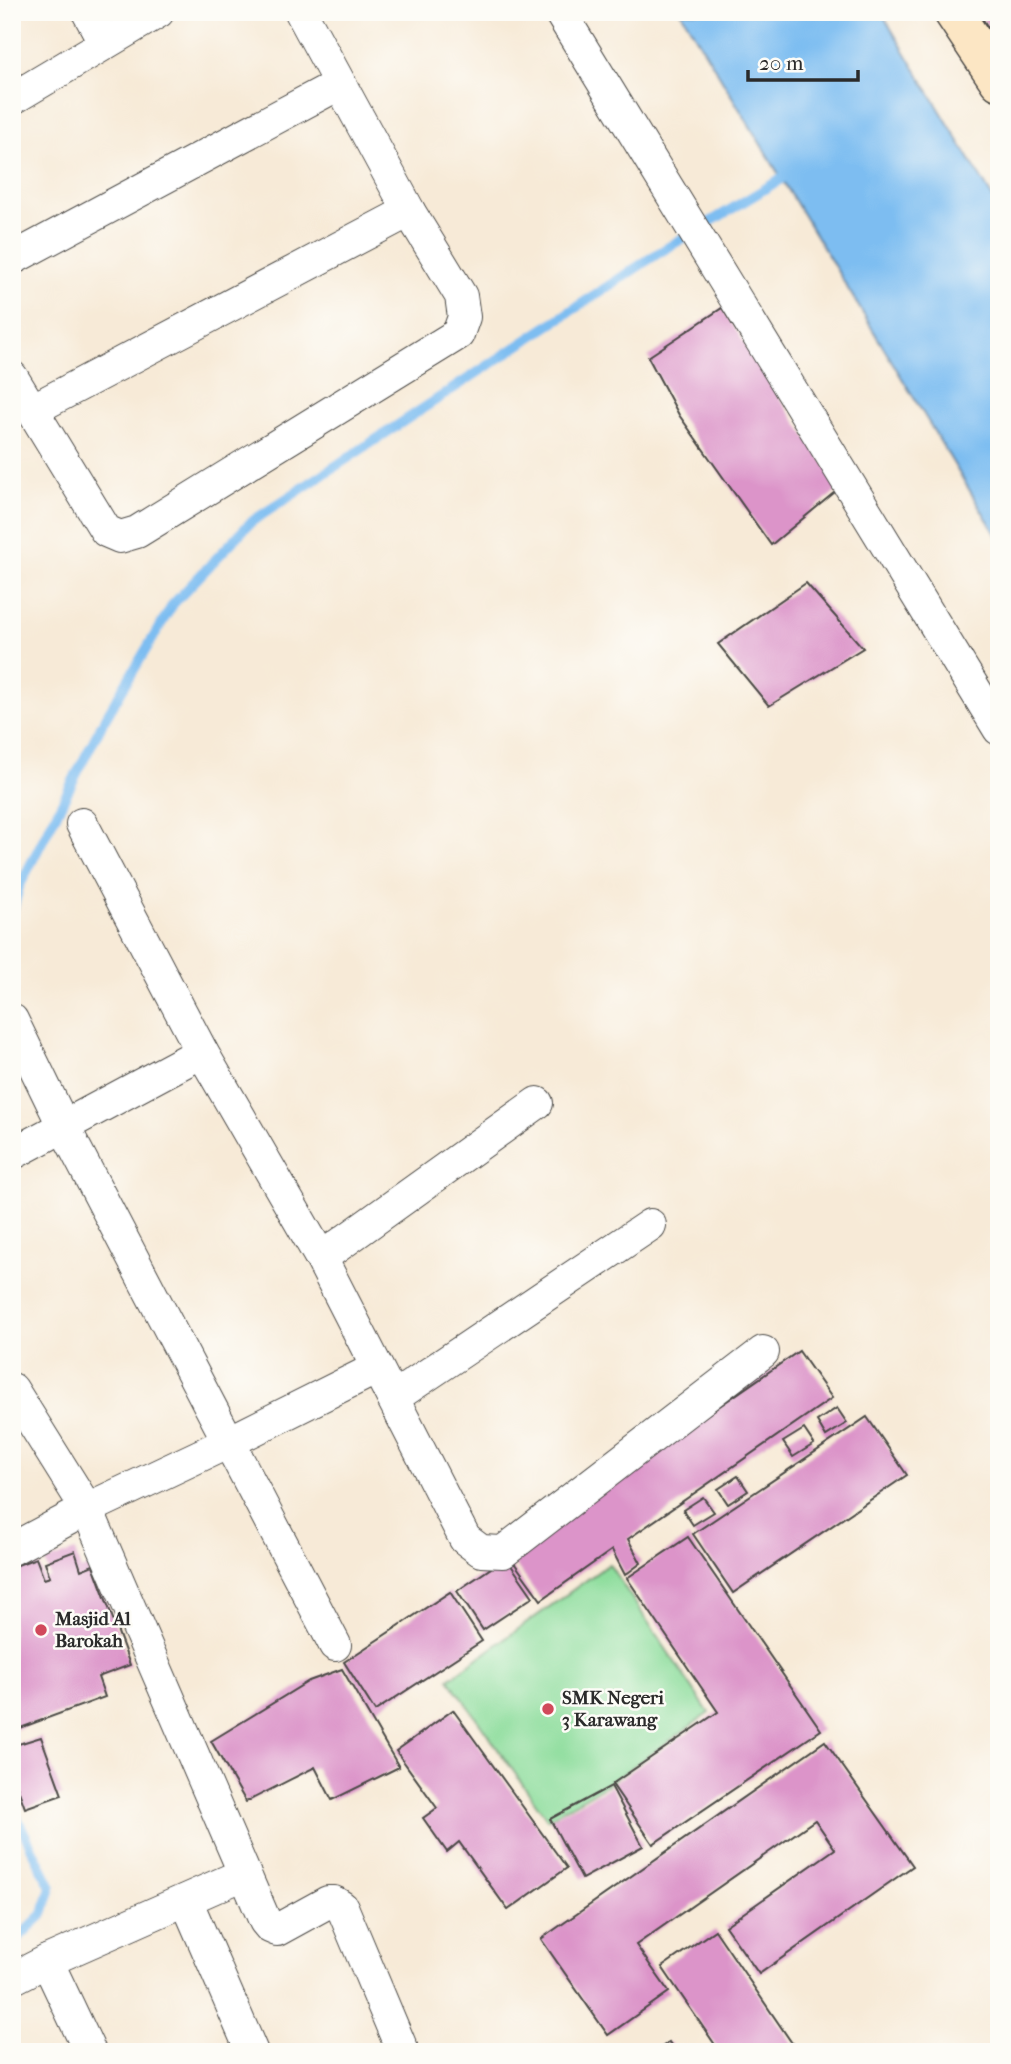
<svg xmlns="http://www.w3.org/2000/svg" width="1011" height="2064" font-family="'IM FELL French Canon',serif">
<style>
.green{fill:#8ddd9c;stroke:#5c8464;stroke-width:2}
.water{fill:#7dbdf1;stroke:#54748e;stroke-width:2}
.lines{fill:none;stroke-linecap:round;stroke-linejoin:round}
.stream{stroke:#7dbdf1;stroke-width:10}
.building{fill:#dc94c9}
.street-casing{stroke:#4a4845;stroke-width:34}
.secondary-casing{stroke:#4a4845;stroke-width:41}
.street{stroke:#fff;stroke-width:32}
.secondary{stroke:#fce6c4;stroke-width:38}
.poi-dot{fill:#d1495b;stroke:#fdfcf7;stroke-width:2.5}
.labels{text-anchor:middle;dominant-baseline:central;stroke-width:5;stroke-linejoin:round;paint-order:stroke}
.poi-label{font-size:19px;font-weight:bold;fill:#2b2b2b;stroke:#fdfcf7;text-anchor:start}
</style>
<rect width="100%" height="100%" fill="#fdfcf7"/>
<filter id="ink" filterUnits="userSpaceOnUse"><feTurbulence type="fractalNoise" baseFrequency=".0143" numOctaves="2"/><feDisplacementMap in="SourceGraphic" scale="14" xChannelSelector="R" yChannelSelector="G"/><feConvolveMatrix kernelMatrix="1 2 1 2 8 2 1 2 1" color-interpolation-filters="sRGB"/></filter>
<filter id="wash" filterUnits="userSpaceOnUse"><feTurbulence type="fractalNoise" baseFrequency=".00686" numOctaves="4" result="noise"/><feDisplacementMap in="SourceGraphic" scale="28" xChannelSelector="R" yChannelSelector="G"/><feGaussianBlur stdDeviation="1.57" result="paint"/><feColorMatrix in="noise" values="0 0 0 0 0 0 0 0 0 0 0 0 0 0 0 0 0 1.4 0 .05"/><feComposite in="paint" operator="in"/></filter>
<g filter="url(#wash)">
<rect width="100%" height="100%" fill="#f7ead7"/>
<!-- green -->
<polygon class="green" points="609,1564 709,1713 608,1784 547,1819 449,1679"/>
<!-- water -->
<polygon class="water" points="681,12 881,12 999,208 999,539"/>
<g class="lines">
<!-- stream -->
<g class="stream">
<polyline points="12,913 19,887 103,722 173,604 251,522 657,254 791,173"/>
<polyline points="12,1808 51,1887 43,1914 17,1939 12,1941"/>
</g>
</g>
<g id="blocks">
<!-- building -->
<g class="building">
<polygon points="978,12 999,12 999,27 991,32"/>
<polygon points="722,308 772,387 841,487 771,545 679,415 648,357"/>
<polygon points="806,583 863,648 769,706 718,644"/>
<polygon points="799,1351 832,1398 628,1539 641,1563 625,1575 612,1550 541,1600 507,1553"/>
<polygon points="837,1408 847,1423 826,1436 817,1421"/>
<polygon points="867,1417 907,1475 733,1593 693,1534"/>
<polygon points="804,1429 814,1444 793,1457 783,1442"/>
<polygon points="738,1476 748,1491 728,1504 718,1489"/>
<polygon points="703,1497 714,1512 693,1525 683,1510"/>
<polygon points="688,1537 821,1730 653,1844 612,1784 718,1712 627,1578"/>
<polygon points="75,1551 81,1570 93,1565 130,1665 98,1677 105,1697 15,1730 12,1722 12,1567 36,1558 44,1579 50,1577 45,1562"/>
<polygon points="506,1558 533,1597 483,1630 457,1591"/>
<polygon points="450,1592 482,1641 375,1711 344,1662"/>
<polygon points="342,1669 399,1767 332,1800 315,1767 246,1802 211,1741 309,1681"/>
<polygon points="453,1710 567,1868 508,1910 459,1842 447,1852 423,1818 437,1808 396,1751"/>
<polygon points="41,1737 62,1795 25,1808 12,1772 12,1746"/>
<polygon points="825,1741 913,1866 759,1974 725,1926 835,1849 815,1820 636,1945 669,1992 608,2035 541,1939"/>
<polygon points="611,1786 643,1846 582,1879 550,1819"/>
<polygon points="715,1930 798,2052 720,2052 662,1967"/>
<polygon points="669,2042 676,2052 655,2052"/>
</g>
</g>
</g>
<g filter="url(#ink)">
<use href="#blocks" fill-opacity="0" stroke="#4a4845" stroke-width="2"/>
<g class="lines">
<defs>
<g id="street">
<polyline points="88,12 105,43"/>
<polyline points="560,12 999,729"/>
<polyline points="12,99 158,12"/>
<polyline points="12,259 339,84"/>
<polyline points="12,377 106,531 120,537 137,532 458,334 464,317 461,296 409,211 301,12"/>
<polyline points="32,410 409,211"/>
<polyline points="82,824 202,1052 321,1258 465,1539 481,1551 503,1552 763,1352"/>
<polyline points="12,1020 64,1127 335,1645"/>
<polyline points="12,1154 202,1052"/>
<polyline points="321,1258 537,1103"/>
<polyline points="12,1389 87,1509 265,1921 270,1927 277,1930 328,1902 334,1902 342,1907 403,2052"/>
<polyline points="393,1398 650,1225"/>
<polyline points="12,1549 87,1509 229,1442 377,1368"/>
<polyline points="186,1900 252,2052"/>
<polyline points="47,1961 90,2052"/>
<polyline points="12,1979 47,1961 244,1874"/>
</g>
<polyline id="secondary" points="953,12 999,81"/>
</defs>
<!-- street casing -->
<use href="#street" class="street-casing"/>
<!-- secondary casing -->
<use href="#secondary" class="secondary-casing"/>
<!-- street -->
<use href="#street" class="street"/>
<!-- secondary -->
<use href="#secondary" class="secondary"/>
</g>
</g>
<!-- markers -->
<g class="poi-dot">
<circle cx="41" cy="1630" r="7"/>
<circle cx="548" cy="1709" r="7"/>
</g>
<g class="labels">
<!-- poi labels -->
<g class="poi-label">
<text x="55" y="1619">Masjid Al<tspan x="55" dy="22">Barokah</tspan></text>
<text x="562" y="1698">SMK Negeri<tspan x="562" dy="22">3 Karawang</tspan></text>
</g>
</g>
<!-- margin -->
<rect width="1011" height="2064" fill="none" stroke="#fdfcf7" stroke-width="42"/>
<!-- scale -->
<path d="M748 70v10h110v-10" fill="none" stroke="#2b2b2b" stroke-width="3.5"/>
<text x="759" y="70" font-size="21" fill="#2b2b2b" stroke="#fdfcf7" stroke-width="5" paint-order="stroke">20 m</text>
</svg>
